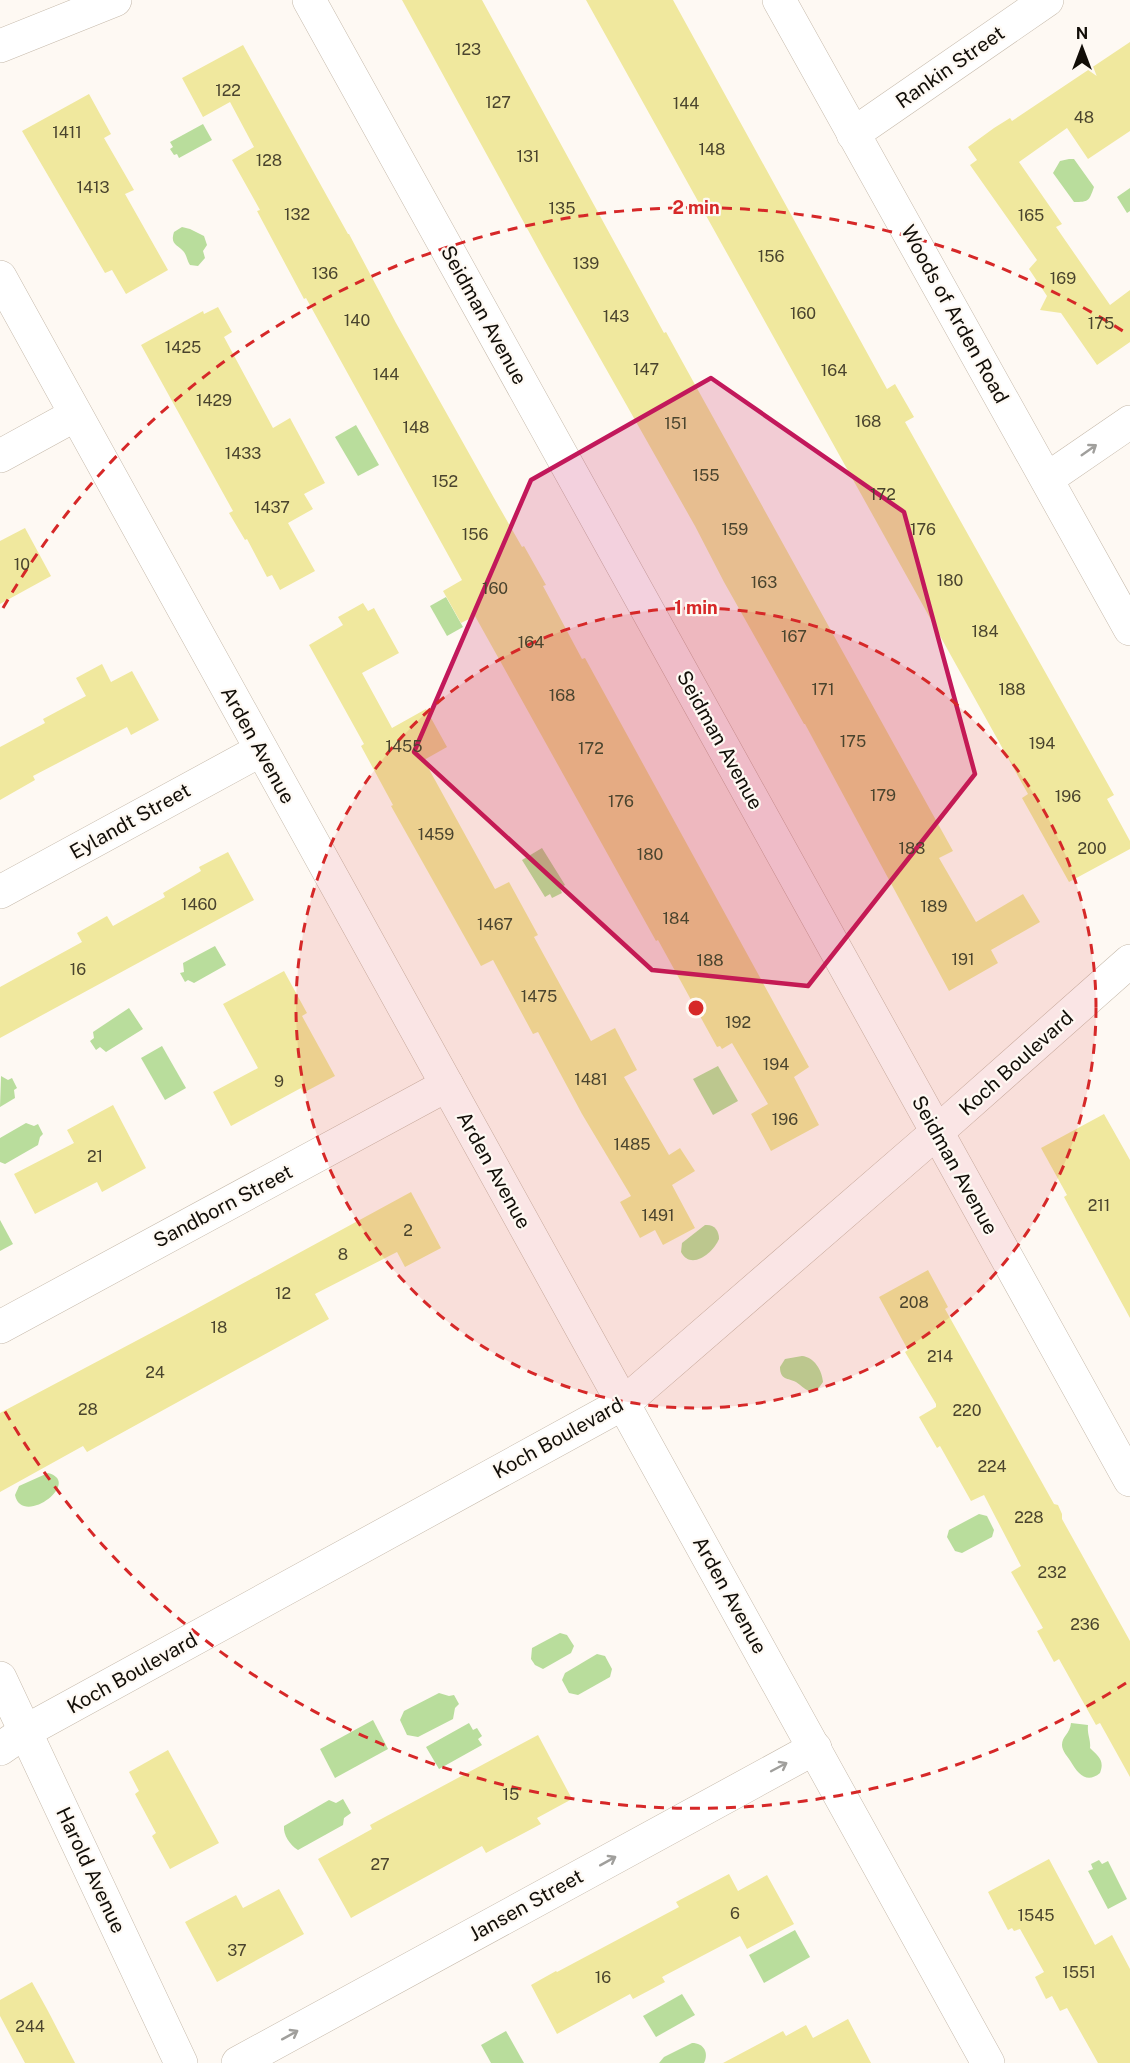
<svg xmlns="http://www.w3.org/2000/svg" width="1130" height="2063" font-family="'Public Sans',sans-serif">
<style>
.water{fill:#b9dd9c}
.building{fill:#f0e89e}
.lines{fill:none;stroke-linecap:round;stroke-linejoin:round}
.minor-casing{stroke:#c6baab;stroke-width:34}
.minor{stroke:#fff;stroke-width:33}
.oneway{stroke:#a09f9c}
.marked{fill:#c2185b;fill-opacity:0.2;stroke:#c2185b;stroke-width:4.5;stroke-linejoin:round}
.ring{fill:none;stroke:#d62828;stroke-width:3;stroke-dasharray:10 8}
.labels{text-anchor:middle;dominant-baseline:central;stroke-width:4.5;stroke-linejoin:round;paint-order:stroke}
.number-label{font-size:16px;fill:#4a442e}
.street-label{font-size:20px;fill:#120e08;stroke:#fef9f3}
.centre{fill:#d62828;stroke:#fef9f3;stroke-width:3}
.ring-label{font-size:18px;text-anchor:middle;font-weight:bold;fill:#d62828;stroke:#fef9f3;stroke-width:4.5;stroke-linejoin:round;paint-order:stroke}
</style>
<rect width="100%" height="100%" fill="#fef9f3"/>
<!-- water -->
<g class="water">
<polygon points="203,124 212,140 179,158 177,154 174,155 170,149 173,147 170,142"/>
<path d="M1069 159H1074L1094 187C1089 201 1089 202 1074 202L1053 173 1060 161Z"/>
<polygon points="1130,188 1130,211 1127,213 1117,197"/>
<path d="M182 227 190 229 204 236 207 245 203 251 205 258 198 266 190 265C187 261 187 256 184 252 177 244 170 245 174 232Z"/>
<polygon points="356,425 379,465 358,476 335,437"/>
<polygon points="446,597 463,627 447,636 430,606"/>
<polygon points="542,848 565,885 560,888 562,893 552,898 550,894 545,897 522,860"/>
<polygon points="215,946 226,965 194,983 188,980 185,982 180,973 184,972 183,963"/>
<polygon points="129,1008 143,1029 106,1052 100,1047 96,1050 90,1041 94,1038 93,1032"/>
<polygon points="162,1046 186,1088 165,1100 141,1058"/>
<polygon points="718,1066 738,1101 713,1115 693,1079"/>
<polygon points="1,1076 8,1080 12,1078 17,1088 14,1090 15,1098 0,1107"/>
<polygon points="26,1123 34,1126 38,1124 43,1134 40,1137 38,1145 5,1164 0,1162 0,1138"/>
<polygon points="0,1220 13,1244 0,1251"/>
<path d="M705 1225C714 1224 719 1230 719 1239 713 1253 691 1271 681 1252L682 1243Z"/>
<path d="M802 1356C814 1357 822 1370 823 1382L818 1389 809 1391C804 1389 801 1385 796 1382 788 1378 780 1380 780 1367L785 1359Z"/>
<path d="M48 1473C83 1482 22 1528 15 1495L19 1486Z"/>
<polygon points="979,1514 987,1516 994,1530 992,1537 962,1553 955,1551 947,1537 949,1530"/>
<polygon points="560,1633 567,1635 574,1646 571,1653 543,1669 535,1665 531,1659 532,1648"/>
<polygon points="597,1654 605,1656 612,1669 610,1677 578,1695 569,1693 562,1680 565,1673"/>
<polygon points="439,1693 449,1696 454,1695 459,1704 455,1708 453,1719 418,1737 407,1735 400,1720 404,1711"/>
<polygon points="373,1720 388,1749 335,1778 320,1749"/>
<polygon points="469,1723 473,1730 477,1728 482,1736 478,1739 482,1745 439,1769 426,1747"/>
<path d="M1071 1723 1088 1725C1087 1735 1091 1739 1090 1748 1098 1756 1105 1760 1100 1773 1087 1784 1078 1774 1071 1762 1068 1757 1062 1751 1062 1745 1062 1736 1070 1734 1071 1723Z"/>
<path d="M343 1799 351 1813 344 1818 343 1825 298 1850C290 1845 283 1835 284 1826L329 1800 336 1803Z"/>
<polygon points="1099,1860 1102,1864 1108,1861 1127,1899 1108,1909 1088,1871 1093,1869 1091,1864"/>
<polygon points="795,1930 810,1957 764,1983 749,1955"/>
<polygon points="682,1994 695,2015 656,2037 643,2016"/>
<polygon points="506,2031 524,2063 491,2063 481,2045"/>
<path d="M692 2043C704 2043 709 2053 704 2063H659L664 2057Z"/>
</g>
<!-- building -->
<g class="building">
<polygon points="402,0 482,0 664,333 666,332 688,372 953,851 939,858 976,922 1023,894 1040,922 991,950 998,963 949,991 805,724 804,724 724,582 695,526 545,261"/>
<polygon points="586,0 673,0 887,389 895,384 914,417 905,422 1114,795 1107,799 1130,841 1130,849 1069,882 1022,798 1028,794"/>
<polygon points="1130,42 1130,131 1088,159 1067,128 1019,162 1062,224 1056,227 1110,305 1130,290 1130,342 1097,365 1061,313 1040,310 1047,296 1029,269 1037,260 970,165 977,160 968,147 994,128 1010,118 1012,121"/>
<polygon points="243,45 348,234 349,234 396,323 494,498 522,547 524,546 546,585 543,586 582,659 585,658 809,1067 794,1077 819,1125 771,1151 751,1114 768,1104 732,1043 722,1049 720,1046 717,1047 658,940 656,941 475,616 461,623 443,591 462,580 306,298 304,299 257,211 260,210 232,160 254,147 230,102 203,117 182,78"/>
<polygon points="89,94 111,134 104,138 134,190 125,194 168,270 126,294 112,270 105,273 22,131"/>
<polygon points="218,307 232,332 224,337 273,428 290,418 325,483 304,494 313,509 288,523 315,571 280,590 272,575 267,577 247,539 245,540 229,513 233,511 141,345 203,311 204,314"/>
<polygon points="25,528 51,576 0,604 0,541"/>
<polygon points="363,603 368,611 374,608 399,653 362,673 392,728 426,709 447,747 424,760 495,889 509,882 538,935 534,937 591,1041 615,1028 637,1070 624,1077 669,1155 680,1148 695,1171 672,1185 695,1228 663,1245 655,1230 640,1238 620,1202 631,1196 582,1114 538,1032 533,1034 493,960 481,966 391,806 393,805 361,746 364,744 309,645 343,625 338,617"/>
<polygon points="102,664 111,682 132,671 159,720 131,735 127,727 33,776 35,780 0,800 0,747 45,723 43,719 86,696 76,678"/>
<polygon points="228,852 254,900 0,1038 0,987 82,942 77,933 107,916 113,926 165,897 163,893 201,871 199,867"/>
<polygon points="284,971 307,1013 302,1016 335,1076 303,1093 301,1088 231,1126 213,1092 258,1068 223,1004"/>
<polygon points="113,1105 146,1168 102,1192 97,1182 35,1214 14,1174 74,1143 67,1130"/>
<polygon points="1104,1114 1130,1160 1130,1318 1064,1197 1067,1195 1041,1148"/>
<polygon points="411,1192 441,1248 405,1267 397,1252 315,1294 329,1319 87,1452 83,1446 0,1492 0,1413 185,1315"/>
<polygon points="928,1270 948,1307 945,1309 1054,1504 1058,1505 1062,1514 1062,1519 1130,1641 1130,1777 1100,1723 1096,1725 1059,1659 1054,1662 1037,1631 1043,1628 1011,1572 1021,1566 984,1495 971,1501 940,1446 937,1448 919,1417 936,1407 936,1404 905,1352 908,1350 879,1297"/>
<polygon points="538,1735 572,1799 537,1818 541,1824 486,1853 482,1846 351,1918 318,1859 372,1829 370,1825"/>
<polygon points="168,1750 219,1843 170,1869 152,1836 156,1833 135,1794 139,1791 129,1772"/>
<polygon points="1049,1859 1095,1945 1112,1935 1130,1969 1130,2063 1098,2063 1067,2008 1060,2011 1052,1996 1046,1999 1035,1977 1044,1972 1020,1929 1014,1931 1012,1928 1008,1930 988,1892"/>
<polygon points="729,1874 738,1891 767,1875 794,1924 747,1949 740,1936 662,1977 665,1982 633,1999 630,1994 557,2034 531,1985 556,1971 557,1972 679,1907 676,1902"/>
<polygon points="279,1889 304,1934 217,1982 185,1922 236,1895 243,1908"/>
<polygon points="32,1982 48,2011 75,2063 25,2063 0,2016 0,2000"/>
<polygon points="848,2019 871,2063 723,2063 783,2031 786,2036 806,2025 813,2038"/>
</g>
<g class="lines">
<defs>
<g id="minor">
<polyline points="309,0 1130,1480"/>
<polyline points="779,0 1130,629"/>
<polyline points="0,46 115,0"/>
<polyline points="853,134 1047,0"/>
<polyline points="0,277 988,2063"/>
<polyline points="0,456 75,415"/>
<polyline points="1047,479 1130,422"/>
<polyline points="0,892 261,750"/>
<polyline points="0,1327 447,1085"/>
<polyline points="0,1678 181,2063"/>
<polyline points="0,1749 26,1731 624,1403 937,1132 1130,961"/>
<polyline points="238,2063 815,1748"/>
</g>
</defs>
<!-- minor casing -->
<use href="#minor" class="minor-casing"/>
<!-- minor -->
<use href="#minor" class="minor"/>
</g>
<!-- one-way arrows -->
<defs><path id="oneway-shaft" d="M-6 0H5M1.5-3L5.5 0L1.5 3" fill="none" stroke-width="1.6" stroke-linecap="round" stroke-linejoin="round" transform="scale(1.5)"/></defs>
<g class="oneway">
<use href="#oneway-shaft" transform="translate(1089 450) rotate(-35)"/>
<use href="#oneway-shaft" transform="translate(779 1767) rotate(-28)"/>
<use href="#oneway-shaft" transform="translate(608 1861) rotate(-29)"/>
<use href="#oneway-shaft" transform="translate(290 2035) rotate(-29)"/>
</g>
<!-- marked area -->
<path class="marked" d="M711 378 904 512 975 774 808 986 652 970 414 752 531 480Z"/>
<!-- distance rings -->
<circle cx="696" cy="1008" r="400" fill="#d62828" fill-opacity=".12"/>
<g class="ring">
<circle cx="696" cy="1008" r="400"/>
<path d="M1126 1683A800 800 0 0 1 3 1408M3 608A800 800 0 0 1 1126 333"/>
</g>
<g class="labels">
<!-- number labels -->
<g class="number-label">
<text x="468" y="49">123</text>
<text x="228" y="90">122</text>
<text x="498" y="102">127</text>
<text x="686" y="103">144</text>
<text x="1084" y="117">48</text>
<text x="67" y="132">1411</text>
<text x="712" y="149">148</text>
<text x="528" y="156">131</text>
<text x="269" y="160">128</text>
<text x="93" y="187">1413</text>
<text x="562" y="208">135</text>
<text x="297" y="214">132</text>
<text x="1031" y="215">165</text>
<text x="771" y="256">156</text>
<text x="586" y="263">139</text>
<text x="325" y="273">136</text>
<text x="1063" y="278">169</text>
<text x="803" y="313">160</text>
<text x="616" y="316">143</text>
<text x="357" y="320">140</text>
<text x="1101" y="323">175</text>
<text x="183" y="347">1425</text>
<text x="646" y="369">147</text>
<text x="834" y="370">164</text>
<text x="386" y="374">144</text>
<text x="214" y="400">1429</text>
<text x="868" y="421">168</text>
<text x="676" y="423">151</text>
<text x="416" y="427">148</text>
<text x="243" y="453">1433</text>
<text x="706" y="475">155</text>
<text x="445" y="481">152</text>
<text x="883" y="494">172</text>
<text x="272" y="507">1437</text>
<text x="735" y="529">159</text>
<text x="923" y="529">176</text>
<text x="475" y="534">156</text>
<text x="22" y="564">10</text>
<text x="950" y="580">180</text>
<text x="764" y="582">163</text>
<text x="495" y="588">160</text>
<text x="985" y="631">184</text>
<text x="794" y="636">167</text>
<text x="531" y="642">164</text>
<text x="823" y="689">171</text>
<text x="1012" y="689">188</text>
<text x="562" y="695">168</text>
<text x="853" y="741">175</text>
<text x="1042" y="743">194</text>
<text x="404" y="746">1455</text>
<text x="591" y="748">172</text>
<text x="883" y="795">179</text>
<text x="1068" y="796">196</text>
<text x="621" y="801">176</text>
<text x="436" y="834">1459</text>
<text x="912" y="848">183</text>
<text x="1092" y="848">200</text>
<text x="650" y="854">180</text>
<text x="199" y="904">1460</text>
<text x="934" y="906">189</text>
<text x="676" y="918">184</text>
<text x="495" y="924">1467</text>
<text x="963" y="959">191</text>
<text x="710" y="960">188</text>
<text x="78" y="969">16</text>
<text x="539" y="996">1475</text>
<text x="738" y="1022">192</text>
<text x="776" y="1064">194</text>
<text x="591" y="1079">1481</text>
<text x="279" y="1081">9</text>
<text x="785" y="1119">196</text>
<text x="632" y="1144">1485</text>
<text x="95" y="1156">21</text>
<text x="1099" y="1205">211</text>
<text x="658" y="1215">1491</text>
<text x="408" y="1230">2</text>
<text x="343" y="1254">8</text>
<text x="283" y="1293">12</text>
<text x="914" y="1302">208</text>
<text x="219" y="1327">18</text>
<text x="940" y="1356">214</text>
<text x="155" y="1372">24</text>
<text x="88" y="1409">28</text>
<text x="967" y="1410">220</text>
<text x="992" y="1466">224</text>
<text x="1029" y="1517">228</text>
<text x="1052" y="1572">232</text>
<text x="1085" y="1624">236</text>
<text x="511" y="1794">15</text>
<text x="380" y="1864">27</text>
<text x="735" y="1913">6</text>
<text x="1036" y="1915">1545</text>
<text x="237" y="1950">37</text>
<text x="1079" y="1972">1551</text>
<text x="603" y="1977">16</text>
<text x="30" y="2026">244</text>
</g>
<!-- street labels -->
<g class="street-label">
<text transform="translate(950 67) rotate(-35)">Rankin Street</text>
<text transform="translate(955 314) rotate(61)">Woods of Arden Road</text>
<text transform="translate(484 315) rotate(61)">Seidman Avenue</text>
<text transform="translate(720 740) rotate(61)">Seidman Avenue</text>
<text transform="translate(258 745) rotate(61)">Arden Avenue</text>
<text transform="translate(130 821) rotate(-29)">Eylandt Street</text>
<text transform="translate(1016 1063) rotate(-42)">Koch Boulevard</text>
<text transform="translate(955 1165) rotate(61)">Seidman Avenue</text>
<text transform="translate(494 1170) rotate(61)">Arden Avenue</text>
<text transform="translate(223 1206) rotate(-28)">Sandborn Street</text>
<text transform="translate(558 1438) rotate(-29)">Koch Boulevard</text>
<text transform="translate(730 1595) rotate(61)">Arden Avenue</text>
<text transform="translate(132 1673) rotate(-29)">Koch Boulevard</text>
<text transform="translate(91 1870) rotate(65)">Harold Avenue</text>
<text transform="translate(526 1905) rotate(-29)">Jansen Street</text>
</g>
</g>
<circle cx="696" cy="1008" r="9" class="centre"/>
<g class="ring-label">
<text x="696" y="214">2 min</text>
<text x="696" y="614">1 min</text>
</g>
<!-- north arrow -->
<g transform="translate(1082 48)" stroke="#fef9f3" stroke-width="4.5" paint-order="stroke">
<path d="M0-4.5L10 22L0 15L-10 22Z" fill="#120e08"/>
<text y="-9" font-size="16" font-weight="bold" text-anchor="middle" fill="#120e08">N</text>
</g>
</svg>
